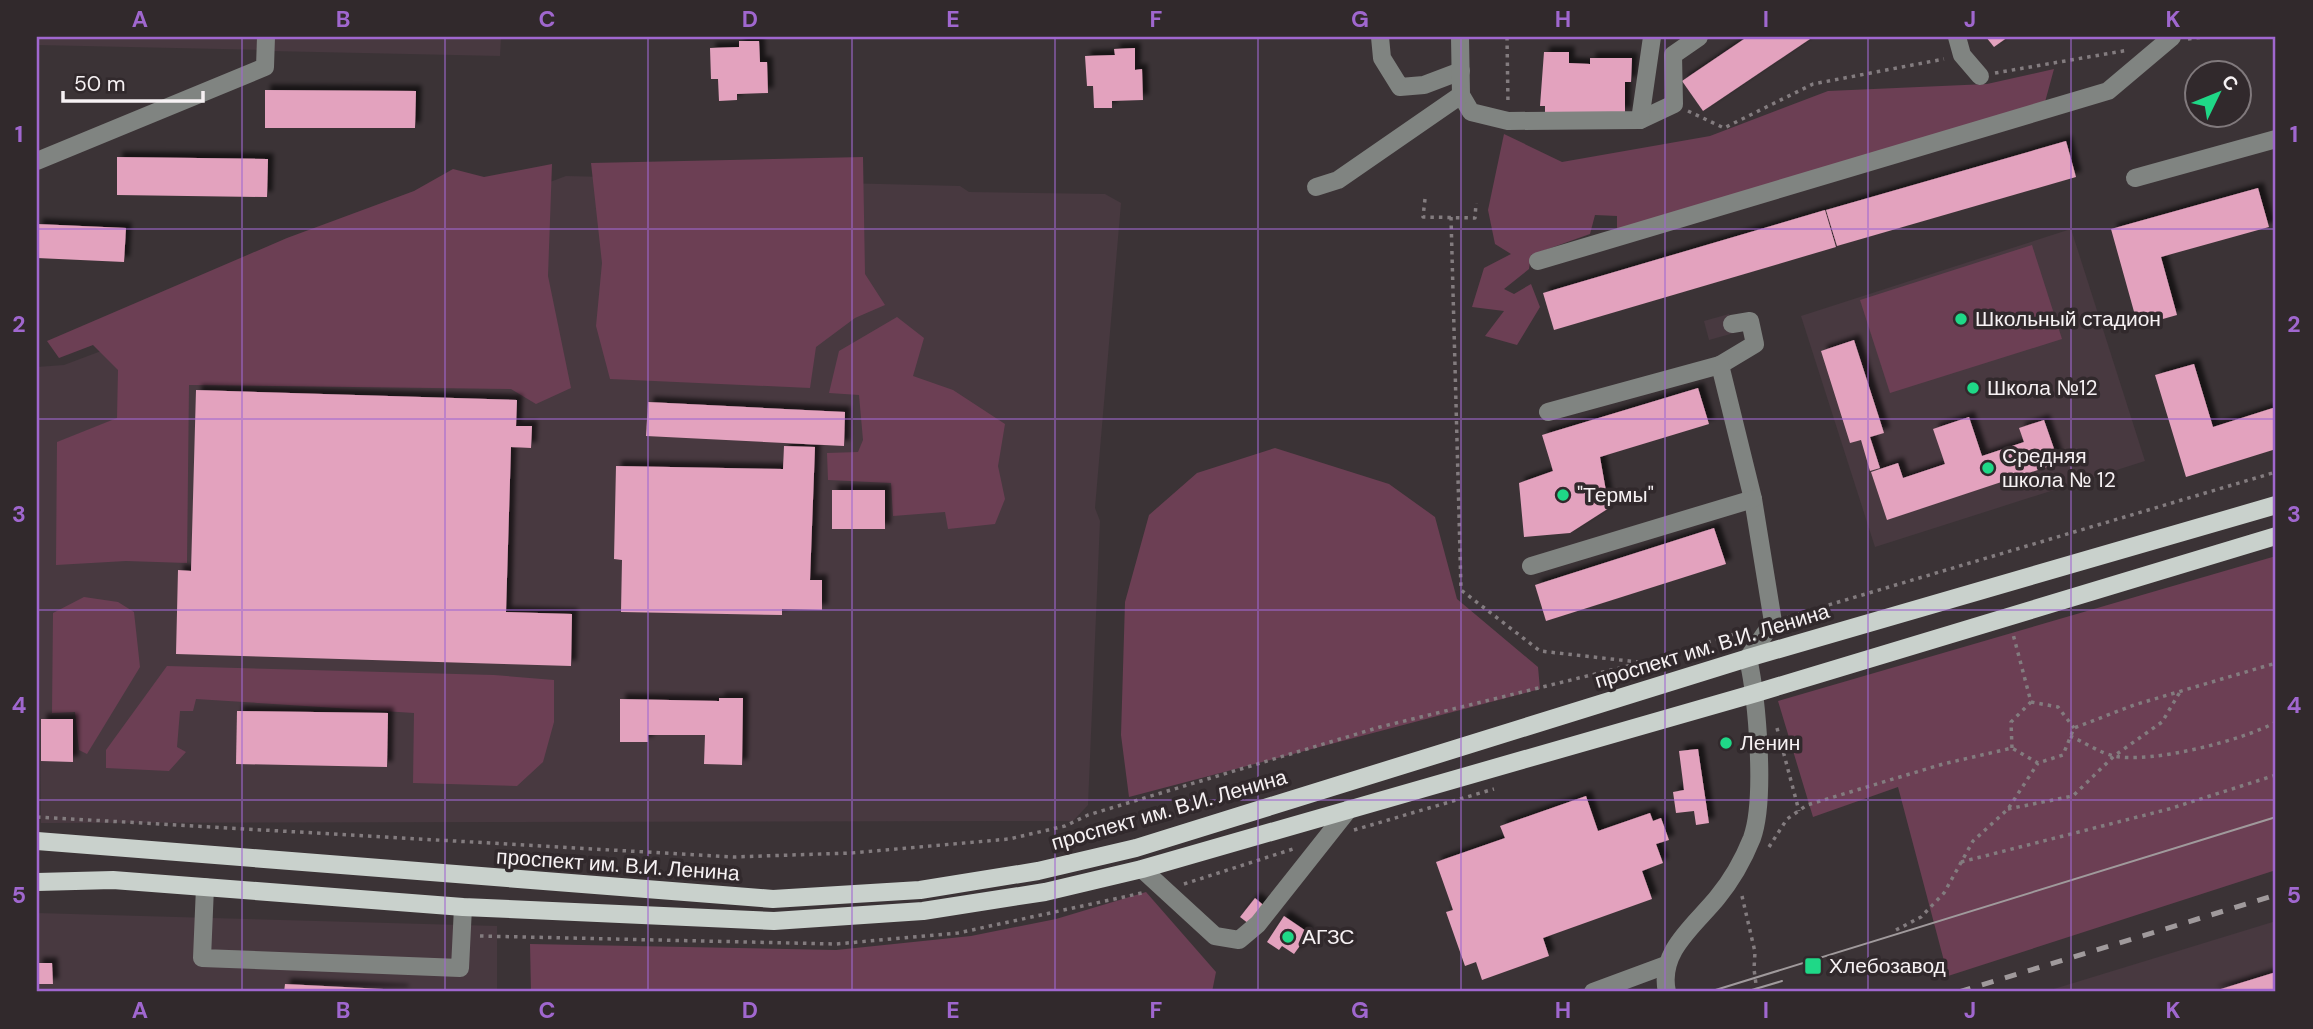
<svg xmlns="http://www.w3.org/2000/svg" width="2313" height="1029" font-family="'DM Sans',sans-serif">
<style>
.built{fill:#483940}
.green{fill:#6c3f54}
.building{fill:#e3a2be;filter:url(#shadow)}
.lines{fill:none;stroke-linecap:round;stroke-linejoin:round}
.path{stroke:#837c7f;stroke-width:3.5;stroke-dasharray:3.5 5;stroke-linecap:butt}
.minor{stroke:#808481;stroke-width:18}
.major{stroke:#c9d1cc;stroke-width:18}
.tram{stroke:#a09a9c;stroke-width:2}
.rail{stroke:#a09a9c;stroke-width:5;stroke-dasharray:12 12;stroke-linecap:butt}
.grid{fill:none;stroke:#a067cf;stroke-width:2;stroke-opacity:0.55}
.poi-dot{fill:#1fd887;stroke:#31292c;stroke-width:2.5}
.labels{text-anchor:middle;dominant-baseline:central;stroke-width:7;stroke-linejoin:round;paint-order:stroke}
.poi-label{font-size:21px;fill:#f6f1f3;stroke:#31292c;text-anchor:start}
.street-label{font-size:21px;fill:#f6f1f3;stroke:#31292c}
.neatline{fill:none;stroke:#a067cf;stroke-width:2.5}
.grid-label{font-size:23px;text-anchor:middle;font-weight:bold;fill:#a067cf}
</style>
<defs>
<filter id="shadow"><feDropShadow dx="5.5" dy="-5.5" stdDeviation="2" flood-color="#0009"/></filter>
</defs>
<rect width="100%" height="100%" fill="#3b3336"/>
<!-- built -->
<g class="built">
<polygon points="37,37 263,37 263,50 37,45"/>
<polygon points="270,37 501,37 500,56 270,51"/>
<polygon points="566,176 960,186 969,192 1105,194 1121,203 1095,508 1100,521 1088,805 1073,821 41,823 37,367 64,365"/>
<polygon points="2071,229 2145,461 1875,547 1801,316"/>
<polygon points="1729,314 1734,333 1709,340 1704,321"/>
<polygon points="37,913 497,926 497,992 37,992"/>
<polygon points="2276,921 2276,992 2044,992"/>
</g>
<!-- green -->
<g class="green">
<polygon points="2054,69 2045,102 1617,230 1617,216 1595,215 1590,234 1531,255 1529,269 1504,289 1514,294 1531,284 1540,307 1517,345 1485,336 1504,311 1472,307 1484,268 1511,254 1495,244 1488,210 1504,134 1562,162 1710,136 1828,91 1987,84"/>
<polygon points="863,157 865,274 885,305 855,318 816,347 810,388 610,379 596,326 602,263 591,163"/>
<polygon points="552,164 548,276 571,388 536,404 511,389 189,385 187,563 126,561 56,565 57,442 117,418 118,370 93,345 59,358 47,341 287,238 414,191 453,169 484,177"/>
<polygon points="2032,245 2062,339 1890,393 1860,300"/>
<polygon points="897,317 924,338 913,376 953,390 1005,424 998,466 1005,499 995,524 948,529 945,512 893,516 891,483 828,480 827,453 858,452 863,440 859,395 829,393 839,351"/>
<polygon points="1275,448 1389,484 1435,517 1457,599 1538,667 1540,689 1129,797 1121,735 1125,602 1149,515 1197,473"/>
<polygon points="2276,556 2276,870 1948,976 1898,787 1813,817 1778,701"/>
<polygon points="84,597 118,602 134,612 140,667 87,754 79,750 75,712 52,713 53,613"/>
<polygon points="167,666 494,675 554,680 554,722 543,762 517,786 413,783 414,713 196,699 193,711 180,711 177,747 186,752 169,771 106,768 106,750"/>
<polygon points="1146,892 1216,972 1212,992 531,992 530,944 836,950 971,936 1056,919"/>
</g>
<!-- building -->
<g class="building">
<polygon points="1747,37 1813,37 1703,111 1682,81"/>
<polygon points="1986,37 2008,37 1994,47"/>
<polygon points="739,41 759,41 760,62 767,62 768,93 737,94 737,100 719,101 718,79 711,79 710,48 739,47"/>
<polygon points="1135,48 1135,70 1142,69 1143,100 1112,101 1112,108 1094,108 1093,86 1087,86 1085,56 1115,55 1114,49"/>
<polygon points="1544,52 1569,52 1569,63 1590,64 1590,58 1632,58 1631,82 1625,82 1625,113 1545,112 1545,106 1540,106"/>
<polygon points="265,90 416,91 415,128 265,128"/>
<polygon points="2066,141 2076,177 1837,246 1826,210"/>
<polygon points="117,157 268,159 267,197 117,195"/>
<polygon points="2258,188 2269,227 2161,257 2177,315 2138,326 2111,229"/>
<polygon points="1825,210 1836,247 1554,330 1543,293"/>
<polygon points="37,224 126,228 124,262 37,258"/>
<polygon points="1854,340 1884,433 1870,437 1880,468 1870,471 1861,440 1850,443 1821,351"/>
<polygon points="2194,364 2213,427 2276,407 2276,449 2186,477 2155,375"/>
<polygon points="1698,388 1709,424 1600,457 1609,508 1570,533 1524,537 1519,483 1553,471 1542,435"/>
<polygon points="196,390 517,400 516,426 532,426 531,448 511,447 506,612 572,614 571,666 176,654 178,570 191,571"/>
<polygon points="648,402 845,412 844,446 646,436"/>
<polygon points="1969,417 1982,456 2024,442 2019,428 2044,420 2059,463 1887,520 1871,472 1898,463 1903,478 1945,464 1933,429"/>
<polygon points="784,446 815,447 810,580 822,580 822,610 782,609 782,615 621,612 622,560 614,559 616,466 783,469"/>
<rect x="832" y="490" width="53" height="39"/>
<polygon points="1714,528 1726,564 1546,621 1535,585"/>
<polygon points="719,698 743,698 742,765 704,764 705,735 648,735 648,742 620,742 620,699 719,701"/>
<polygon points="237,711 388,713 387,767 236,764"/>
<polygon points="41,719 73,719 73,762 41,761"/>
<polygon points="1698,749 1709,823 1696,825 1694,811 1676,813 1673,792 1684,790 1679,751"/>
<polygon points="1586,796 1598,831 1650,813 1653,821 1661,818 1669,840 1656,844 1663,863 1642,871 1652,899 1543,938 1549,956 1482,980 1476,962 1465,966 1446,912 1453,910 1436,862 1505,838 1500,826"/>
<polygon points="1255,898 1268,909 1253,927 1240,917"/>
<polygon points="1284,916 1309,933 1294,954 1282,946 1279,950 1267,942"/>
<polygon points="37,963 52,963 53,984 37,984"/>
<polygon points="2276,972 2276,992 2211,992"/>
<polygon points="285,984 403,990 403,992 284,992"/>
</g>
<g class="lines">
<!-- path -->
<g class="path">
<polyline points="1507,37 1508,104"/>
<polyline points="2188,39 2203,37"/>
<polyline points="1995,73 2129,50"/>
<polyline points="1688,111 1724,128 1813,84 1944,59"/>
<polyline points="1425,199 1423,217 1475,218 1476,203"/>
<polyline points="1451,217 1461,590 1540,651 1638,662"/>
<polyline points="1788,617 2276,472"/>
<polyline points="2031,702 2058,707 2074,728"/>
<polyline points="1777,728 1799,811"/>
<path d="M2070 736C2084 742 2100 753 2114 756 2151 764 2244 740 2276 722"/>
<polyline points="2012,748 2011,722 2031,702 2013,634"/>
<polyline points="2008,809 2073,796 2114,756 2162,722 2180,692"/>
<polyline points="37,817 733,857 851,853 1009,839 1065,826 1088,815 1380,727 1644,662 1744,631"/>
<polyline points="1354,830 1494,789"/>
<polyline points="1769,847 1787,819 1807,805 1943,764 2012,748 2038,763 2063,755 2074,728 2134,705 2276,663"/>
<polyline points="1961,862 2169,809 2276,775"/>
<polyline points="1184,884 1293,849"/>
<polyline points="1742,896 1755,952 1754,969 1757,992"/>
<polyline points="1896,930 1921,917 1944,893 1973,841 2008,809 2038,763"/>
<polyline points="480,936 836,944 958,933 1142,893"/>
</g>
<!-- minor -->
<g class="minor">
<polyline points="1380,37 1382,58 1400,87 1424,85 1461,71"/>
<polyline points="1460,37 1461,95 1471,112 1508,121 1640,120 1674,104 1673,55 1699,37"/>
<polyline points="1957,37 1962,55 1980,76"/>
<polyline points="1640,120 1652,37"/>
<polyline points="37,161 265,67 266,37"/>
<polyline points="2135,178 2276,139"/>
<polyline points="1316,187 1338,180 1461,95"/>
<polyline points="1538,261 2108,91 2172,37"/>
<polyline points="1720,365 1755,344 1750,321 1732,324"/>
<path d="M1548 412 1720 365 1753 499 1773 622 1748 658C1757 699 1766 799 1752 838 1744 858 1731 881 1717 898 1694 926 1658 952 1667 992"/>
<polyline points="1531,566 1753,499"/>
<polyline points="1142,869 1215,936 1239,940 1258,924 1349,809"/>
<polyline points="205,887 202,958 460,968 463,907"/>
<polyline points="1593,992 1666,965"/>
</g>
<!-- major -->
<g class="major">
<polyline points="37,841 773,899 920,890 1038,871 1136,848 1748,658 2276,505"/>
<polyline points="37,882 113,880 463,907 774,921 923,911 1045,892 1142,869 1756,693 2276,536"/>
</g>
<!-- tram -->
<g class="tram">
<polyline points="1709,992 2276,817"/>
<polyline points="1745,992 1782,981"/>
</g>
<!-- rail -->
<polyline class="rail" points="1959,992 2276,895"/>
</g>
<!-- grid -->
<path class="grid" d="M242 37V992M445 37V992M648 37V992M852 37V992M1055 37V992M1258 37V992M1461 37V992M1665 37V992M1868 37V992M2071 37V992M37 229H2276M37 419H2276M37 610H2276M37 800H2276"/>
<!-- markers -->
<g class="poi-dot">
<circle cx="1961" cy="319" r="7"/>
<circle cx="1973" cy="388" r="7"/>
<circle cx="1988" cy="468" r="7"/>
<circle cx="1563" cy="495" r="7"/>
<circle cx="1726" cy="743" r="7"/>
<circle cx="1288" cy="937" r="7"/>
<rect x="1804" y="957" width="18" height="18" rx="3.5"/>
</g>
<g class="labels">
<!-- poi labels -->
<g class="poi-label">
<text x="1975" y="319">Школьный стадион</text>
<text x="1987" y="388">Школа №12</text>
<text x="2002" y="456">Средняя<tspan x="2002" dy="24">школа № 12</tspan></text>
<text x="1577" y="495">"Термы"</text>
<text x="1740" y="743">Ленин</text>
<text x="1302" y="937">АГЗС</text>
<text x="1829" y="966">Хлебозавод</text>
</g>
<!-- street labels -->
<g class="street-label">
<text transform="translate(1712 646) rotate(-17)">проспект им. В.И. Ленина</text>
<text transform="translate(1169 810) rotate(-16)">проспект им. В.И. Ленина</text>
<text transform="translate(618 865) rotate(4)">проспект им. В.И. Ленина</text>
</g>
</g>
<!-- border -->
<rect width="2313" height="1029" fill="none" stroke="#31292c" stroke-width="77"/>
<!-- north arrow -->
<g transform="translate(2218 94) rotate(47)"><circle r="33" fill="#31292c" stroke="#80797c" stroke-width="2"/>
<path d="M0-5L12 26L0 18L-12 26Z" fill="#1fd887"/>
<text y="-10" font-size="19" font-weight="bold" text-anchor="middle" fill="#f6f1f3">С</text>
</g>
<!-- scale -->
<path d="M63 91v10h140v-10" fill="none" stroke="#f6f1f3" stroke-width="3.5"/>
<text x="74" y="91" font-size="21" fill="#f6f1f3" stroke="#31292c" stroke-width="5" paint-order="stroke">50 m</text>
<rect x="38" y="38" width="2236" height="952" class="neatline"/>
<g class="grid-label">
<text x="140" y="27">A</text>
<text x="343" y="27">B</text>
<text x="547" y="27">C</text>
<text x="750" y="27">D</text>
<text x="953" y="27">E</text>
<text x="1156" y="27">F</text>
<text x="1360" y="27">G</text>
<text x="1563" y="27">H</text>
<text x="1766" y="27">I</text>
<text x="1970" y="27">J</text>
<text x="2173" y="27">K</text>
<text x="19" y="142">1</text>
<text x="2294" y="142">1</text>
<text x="19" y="332">2</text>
<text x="2294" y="332">2</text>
<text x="19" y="522">3</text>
<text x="2294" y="522">3</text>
<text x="19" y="713">4</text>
<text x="2294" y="713">4</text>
<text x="19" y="903">5</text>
<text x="2294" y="903">5</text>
<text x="140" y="1018">A</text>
<text x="343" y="1018">B</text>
<text x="547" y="1018">C</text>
<text x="750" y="1018">D</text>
<text x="953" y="1018">E</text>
<text x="1156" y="1018">F</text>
<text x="1360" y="1018">G</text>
<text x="1563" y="1018">H</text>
<text x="1766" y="1018">I</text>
<text x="1970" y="1018">J</text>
<text x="2173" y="1018">K</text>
</g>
</svg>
